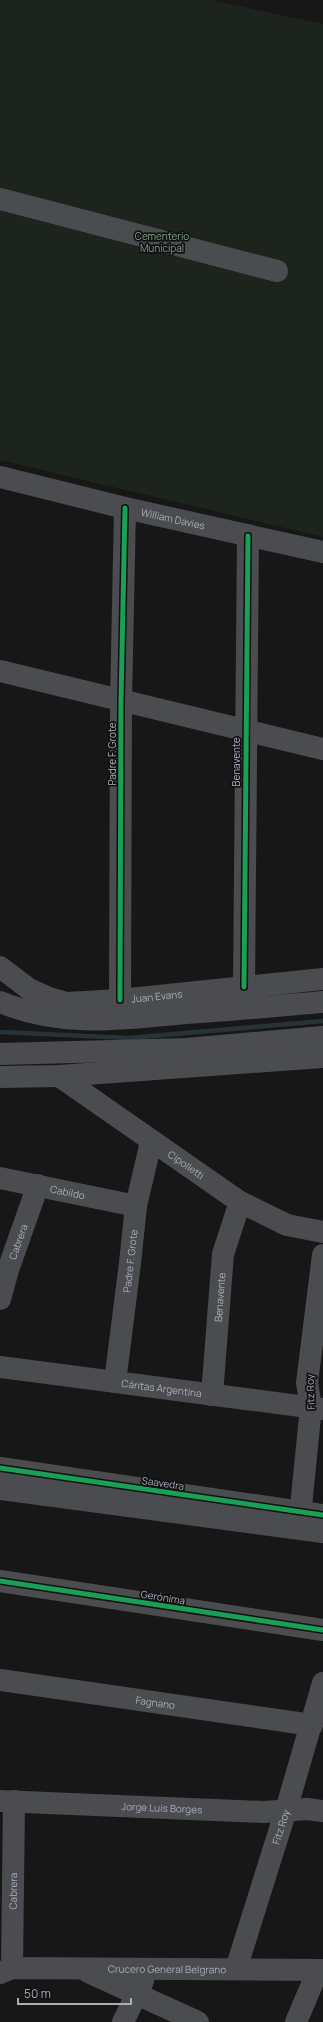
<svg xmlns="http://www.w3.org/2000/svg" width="323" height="2022" font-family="Manrope,sans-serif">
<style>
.green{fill:#1d241e}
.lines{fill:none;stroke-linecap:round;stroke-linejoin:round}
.stream{stroke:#2a3239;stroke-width:4.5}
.minor{stroke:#4b4c50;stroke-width:22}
.cycleway-casing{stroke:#111113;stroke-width:8}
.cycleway{stroke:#1a9f57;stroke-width:5}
.labels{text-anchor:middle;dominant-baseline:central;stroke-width:3.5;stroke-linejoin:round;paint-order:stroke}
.park-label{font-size:10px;fill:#7fa381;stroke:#111113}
.street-label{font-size:10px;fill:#a8adb8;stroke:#111113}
</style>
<rect width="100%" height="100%" fill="#171717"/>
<!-- green -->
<polygon class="green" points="0,0 211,0 323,24 323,537 0,460"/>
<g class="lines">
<!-- stream -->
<polyline class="stream" points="0,1032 129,1038 323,1021"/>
<!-- minor -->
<g class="minor">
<polyline points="0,199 277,271"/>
<path id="s1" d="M0 477 125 508 323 552"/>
<polyline points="0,671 323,749"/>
<path id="s2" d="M0 967 29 989 49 998 67 1003 120 1000 323 979"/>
<polyline points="244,987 248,536"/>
<polyline points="120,1000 121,702 125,508"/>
<path d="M0 1002C63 1028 121 1019 186 1013 232 1010 277 1006 323 1002"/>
<polyline points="0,1054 186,1049 323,1037"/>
<path id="s3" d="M59 1076 240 1202 287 1225 323 1232"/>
<polyline points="0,1077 59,1076 323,1057"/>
<path id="s4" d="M0 1178 136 1206"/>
<path id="s5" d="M0 1299 8 1270 38 1185"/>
<path id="s6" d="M0 1367 323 1409"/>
<path id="s7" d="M115 1382 130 1263 136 1206 151 1142"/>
<path id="s8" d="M212 1395 223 1254 240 1202"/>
<polyline points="0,1468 323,1515"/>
<polyline points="0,1489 323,1532"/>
<polyline points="299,1526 311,1407 307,1383 323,1255"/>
<polyline points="0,1581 323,1630"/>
<path id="s9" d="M0 1680 312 1725"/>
<path id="s10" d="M0 1801 264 1812 307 1809 323 1811"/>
<path id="s11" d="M12 1968 14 1801"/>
<path id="s12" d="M236 1969 286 1810 323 1683"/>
<polyline points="88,1972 198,2022"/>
<path id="s13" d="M0 1973 12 1968 323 1970"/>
<polyline points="123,2022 143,1981"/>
<polyline points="296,2022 318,1970"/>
</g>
<defs>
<g id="cycleway">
<polyline points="244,987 248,536"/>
<polyline points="120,1000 121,702 125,508"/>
<polyline points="0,1468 323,1515"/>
<polyline points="0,1581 323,1630"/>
</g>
</defs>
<!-- cycleway casing -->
<use href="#cycleway" class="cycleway-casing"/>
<!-- cycleway -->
<use href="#cycleway" class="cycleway"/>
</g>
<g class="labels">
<!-- park labels -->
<g class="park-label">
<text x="162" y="236">Cementerio<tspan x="162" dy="12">Municipal</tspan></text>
</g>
<!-- street labels -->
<g class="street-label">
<text stroke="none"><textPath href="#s1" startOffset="178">William Davies</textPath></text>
<text transform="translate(112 754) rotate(-90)">Padre F. Grote</text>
<text transform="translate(236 762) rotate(-90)">Benavente</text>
<text stroke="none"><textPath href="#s2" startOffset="167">Juan Evans</textPath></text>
<text stroke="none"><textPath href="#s3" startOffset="155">Cipolletti</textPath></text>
<text stroke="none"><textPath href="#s4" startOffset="69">Cabildo</textPath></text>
<text stroke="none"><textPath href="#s5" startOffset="60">Cabrera</textPath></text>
<text stroke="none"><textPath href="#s7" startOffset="122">Padre F. Grote</textPath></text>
<text stroke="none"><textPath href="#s8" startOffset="98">Benavente</textPath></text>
<text stroke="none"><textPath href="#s6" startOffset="163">Cáritas Argentina</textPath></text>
<text transform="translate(310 1392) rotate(-92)">Fitz Roy</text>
<text transform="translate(163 1483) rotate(8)">Saavedra</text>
<text transform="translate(163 1597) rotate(9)">Gerónima</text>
<text stroke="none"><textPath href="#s9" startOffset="157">Fagnano</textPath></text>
<text stroke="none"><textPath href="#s10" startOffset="162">Jorge Luis Borges</textPath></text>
<text stroke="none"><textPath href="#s12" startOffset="149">Fitz Roy</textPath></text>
<text stroke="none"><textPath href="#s11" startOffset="77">Cabrera</textPath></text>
<text stroke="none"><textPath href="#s13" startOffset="168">Crucero General Belgrano</textPath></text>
</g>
</g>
<!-- scale -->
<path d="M18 1998v6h113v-6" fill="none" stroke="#a8adb8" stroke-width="2"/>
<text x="24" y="1998" font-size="12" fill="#a8adb8" stroke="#111113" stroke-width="3" paint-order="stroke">50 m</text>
</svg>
